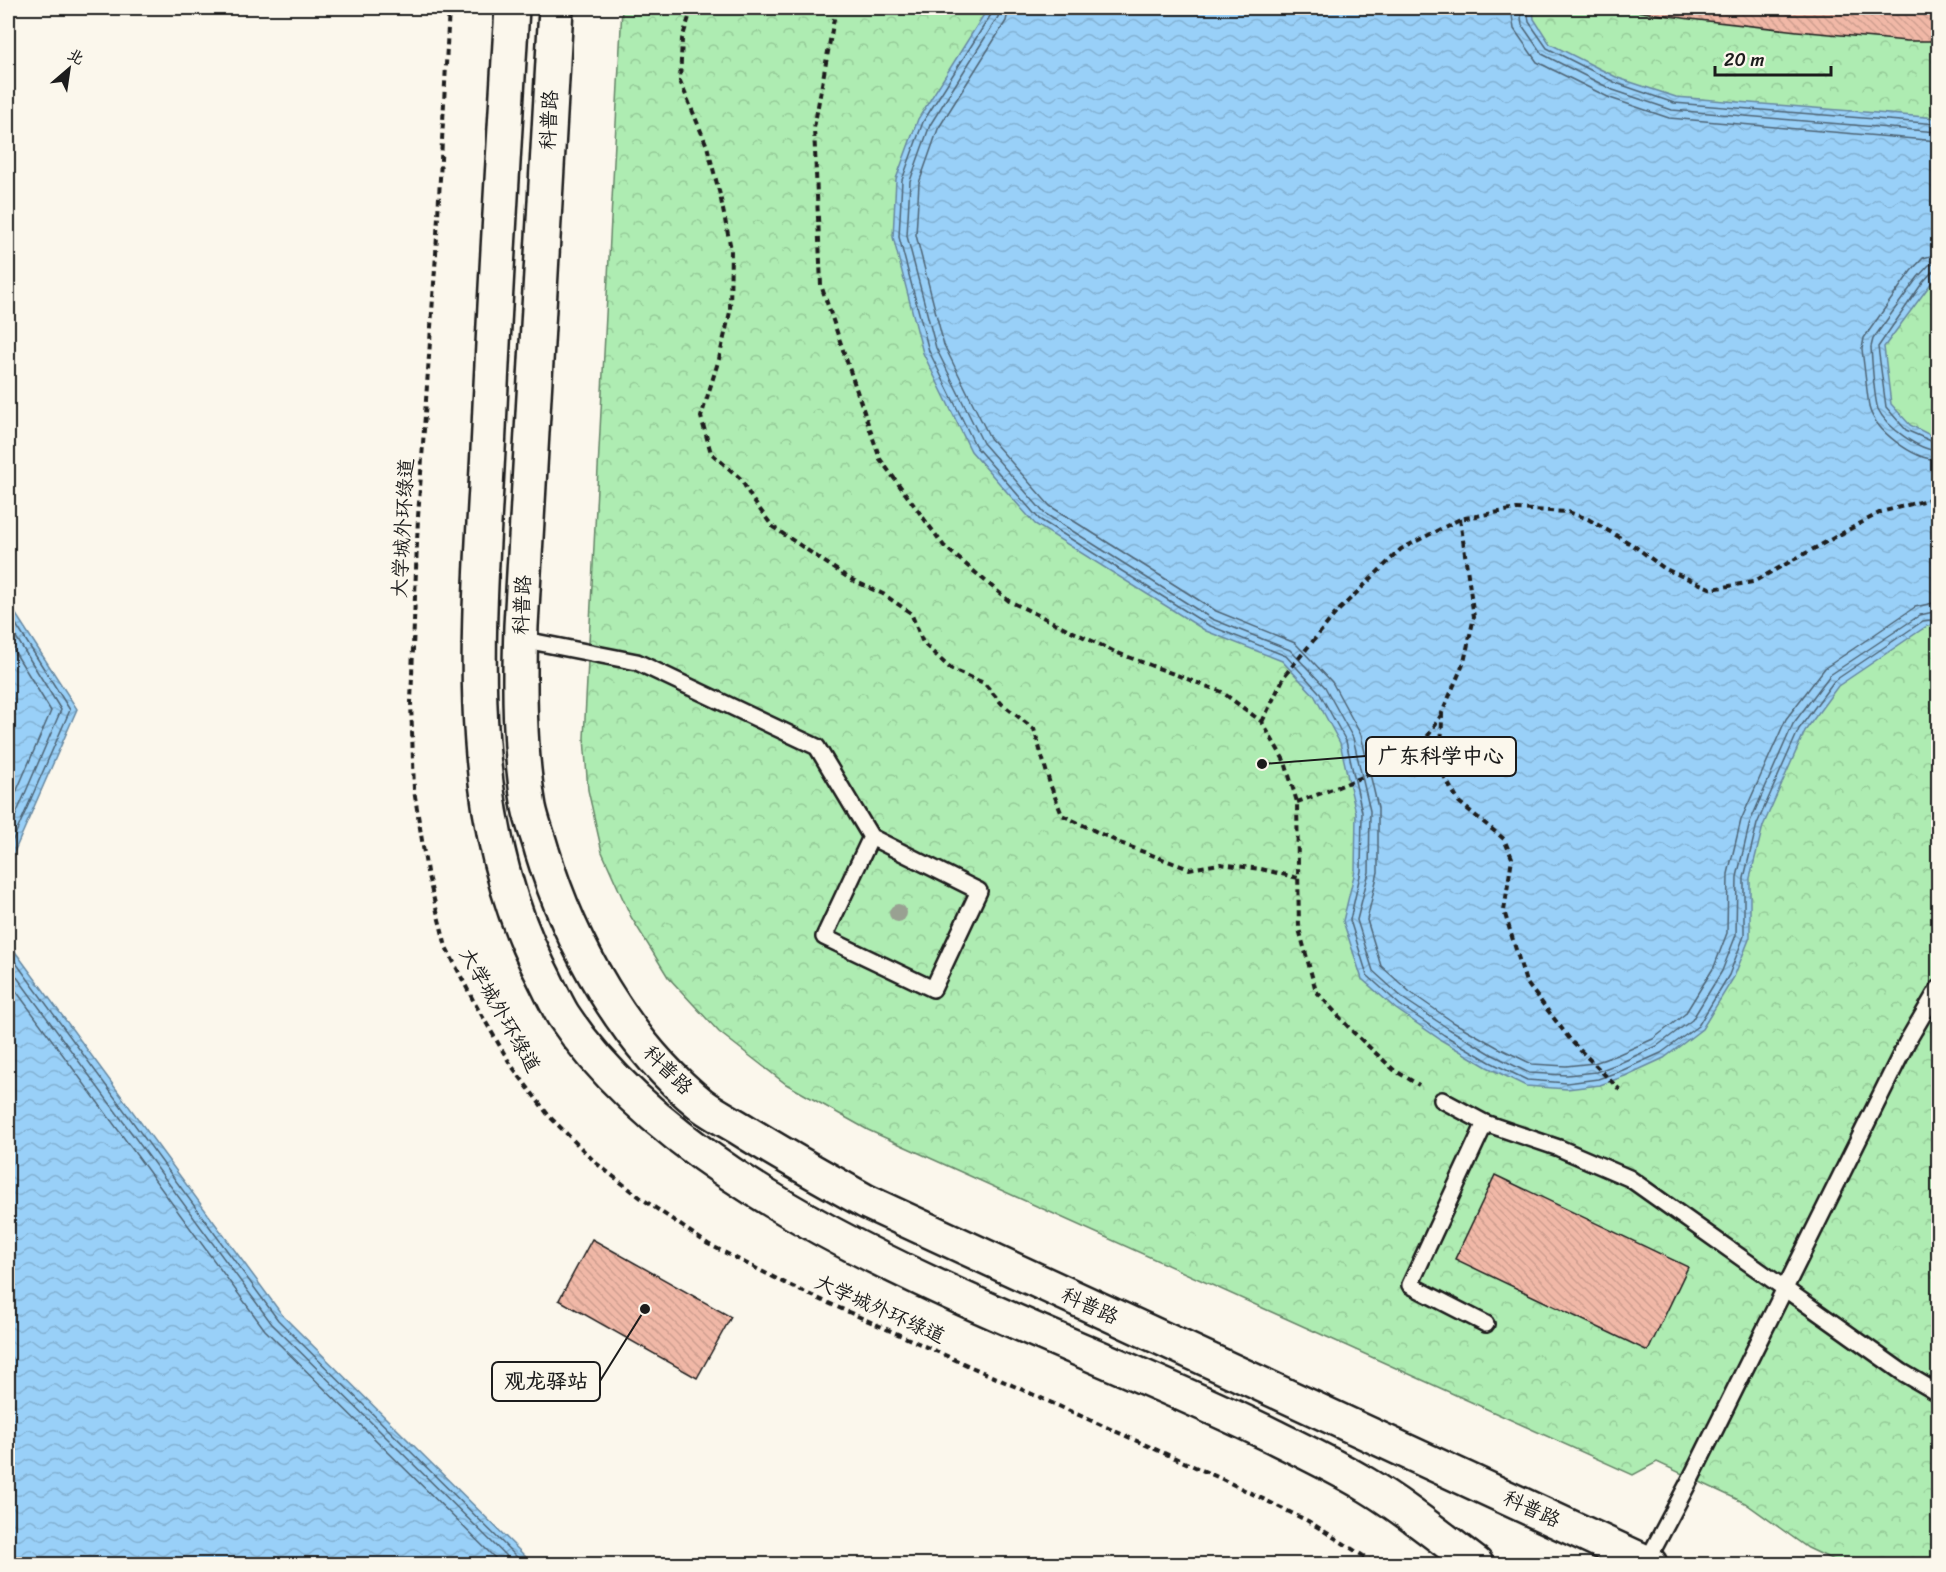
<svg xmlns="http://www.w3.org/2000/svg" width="1946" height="1572" font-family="Sriracha,'LXGW WenKai TC',sans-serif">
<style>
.park{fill:url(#park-crowns);stroke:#658467;stroke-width:1.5}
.water{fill:url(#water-waves);stroke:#6788a0;stroke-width:1.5}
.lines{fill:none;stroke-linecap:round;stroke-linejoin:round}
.shore{stroke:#4e6474;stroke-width:1.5}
.building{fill:url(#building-back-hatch);stroke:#1c1c1c;stroke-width:1.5}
.lane-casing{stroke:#1c1c1c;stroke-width:20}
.secondary-casing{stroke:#1c1c1c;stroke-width:38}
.path{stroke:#1c1c1c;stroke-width:4;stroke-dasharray:6 4.5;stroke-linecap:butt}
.lane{stroke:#fbf7ec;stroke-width:15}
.secondary{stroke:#fbf7ec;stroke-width:33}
.tree{fill:#99a192}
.labels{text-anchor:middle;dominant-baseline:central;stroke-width:5;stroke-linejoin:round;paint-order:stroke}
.street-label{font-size:20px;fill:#1c1c1c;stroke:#fbf7ec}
.leader{fill:none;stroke:#1c1c1c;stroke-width:2}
.callout-dot{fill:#1c1c1c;stroke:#fbf7ec;stroke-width:2}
.callout{fill:#fbf7ec;stroke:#1c1c1c;stroke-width:2}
.callout-label{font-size:21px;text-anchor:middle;font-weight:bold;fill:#1c1c1c}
</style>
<defs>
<pattern id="park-crowns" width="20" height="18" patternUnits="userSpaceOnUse" patternTransform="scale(1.5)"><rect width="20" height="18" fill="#aeecb2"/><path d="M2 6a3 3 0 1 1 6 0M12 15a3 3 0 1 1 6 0" fill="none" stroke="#95ca98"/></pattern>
<pattern id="water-waves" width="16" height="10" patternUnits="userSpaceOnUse" patternTransform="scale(1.5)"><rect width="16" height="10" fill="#99d0f8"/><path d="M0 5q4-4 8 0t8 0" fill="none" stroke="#83b2d4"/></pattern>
<pattern id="building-back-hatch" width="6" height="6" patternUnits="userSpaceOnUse" patternTransform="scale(1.5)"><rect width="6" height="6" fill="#f1b8a7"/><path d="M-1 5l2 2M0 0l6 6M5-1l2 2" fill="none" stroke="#ce9e8f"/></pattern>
</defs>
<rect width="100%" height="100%" fill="#fbf7ec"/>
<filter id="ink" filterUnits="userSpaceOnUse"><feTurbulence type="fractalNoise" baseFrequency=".0167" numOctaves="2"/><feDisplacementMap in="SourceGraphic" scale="12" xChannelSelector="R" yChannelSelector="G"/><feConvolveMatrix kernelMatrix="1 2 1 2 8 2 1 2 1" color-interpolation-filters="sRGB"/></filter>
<g filter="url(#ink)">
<!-- park -->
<polygon class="park" points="622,8 1938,8 1938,1564 1842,1564 1808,1548 1745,1503 1657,1462 1633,1475 868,1130 786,1084 719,1032 668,977 631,917 602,852 588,790 584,738"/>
<!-- water -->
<g class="water">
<polygon points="988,8 1533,8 1534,19 1550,44 1618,78 1676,97 1938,118 1938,274 1884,347 1891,404 1910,425 1938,439 1938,624 1927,626 1838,686 1805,731 1763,826 1750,878 1750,937 1734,977 1702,1029 1664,1058 1625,1076 1600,1085 1567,1089 1526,1086 1487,1067 1441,1040 1396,1009 1362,979 1343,921 1355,871 1356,813 1340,743 1314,695 1282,661 1206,631 1035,524 971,451 923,353 893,237 896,179 918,119"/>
<polygon points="8,602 77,709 8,866"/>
<polygon points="8,942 283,1316 533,1564 8,1564"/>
</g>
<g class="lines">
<!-- shore -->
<g class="shore">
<polyline points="993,8 992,13 923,122 902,180 899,237 929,351 976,447 1039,519 1208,625 1286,656 1319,692 1346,741 1362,812 1361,871 1350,920 1367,975 1400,1005 1444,1035 1490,1062 1527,1080 1567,1083 1598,1079 1623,1070 1661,1053 1698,1026 1729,975 1744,936 1744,878 1757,824 1799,729 1834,681 1923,621 1938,619"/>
<polyline points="1000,8 998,17 930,125 910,181 907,236 936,348 983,443 1044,513 1212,619 1290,650 1325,687 1353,738 1370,811 1369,872 1357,920 1373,971 1404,999 1449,1029 1493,1055 1529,1073 1567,1075 1596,1072 1620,1063 1657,1046 1692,1020 1722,971 1736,935 1737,877 1750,822 1793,724 1830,675 1920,615 1938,611"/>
<polyline points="1009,8 1006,21 938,129 919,183 916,235 944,345 990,438 1050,506 1216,611 1295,643 1332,682 1361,735 1378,808 1378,872 1367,920 1381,966 1410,992 1453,1022 1497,1047 1532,1064 1566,1066 1594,1063 1617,1055 1653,1039 1685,1014 1714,967 1727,933 1728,874 1741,820 1786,719 1825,668 1915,607 1938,602"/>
<polyline points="1511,8 1514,29 1537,62 1610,98 1669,118 1938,141"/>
<polyline points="1520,8 1522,25 1542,54 1613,90 1672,110 1938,132"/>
<polyline points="1527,8 1529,22 1547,48 1616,83 1674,103 1938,124"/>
<path d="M1938 254 1923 258 1911 271 1864 338 1862 349 1869 407C1875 431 1913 459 1938 460"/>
<path d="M1938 263 1929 265 1918 277 1873 339 1871 347C1872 361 1874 398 1878 409 1886 427 1919 450 1938 451"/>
<polyline points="1938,270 1932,272 1923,282 1878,347 1886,407 1906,430 1938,444"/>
<polyline points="8,612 70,710 8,851"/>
<polyline points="8,624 61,710 8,833"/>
<polyline points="8,641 51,711 8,811"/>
<polyline points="8,952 278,1320 524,1564"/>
<polyline points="8,965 272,1324 514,1564"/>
<polyline points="8,980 265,1330 501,1564"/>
</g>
</g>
<!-- building -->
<g class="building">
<polygon points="1615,8 1938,8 1938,41 1907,41 1797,31 1690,19"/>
<polygon points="1495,1175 1688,1267 1648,1351 1455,1259"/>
<polygon points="592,1239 731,1317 697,1378 559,1300"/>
</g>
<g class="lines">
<defs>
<g id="lane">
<polyline points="520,639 637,662 817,747 871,837 824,937 933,989 979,891 871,837"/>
<polyline points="1442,1100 1485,1123 1559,1148 1629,1178 1902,1372 1938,1393"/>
<polyline points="1485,1123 1410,1285 1486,1324"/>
<polyline points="1646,1563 1691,1478 1907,1042 1938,989"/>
</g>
<g id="secondary">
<path d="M512 8C504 148 495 288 489 429 481 609 456 801 539 968 547 983 554 1000 563 1015 645 1138 803 1224 934 1285 1045 1337 1161 1381 1271 1435 1303 1451 1335 1466 1365 1484 1404 1507 1440 1537 1476 1564"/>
<path d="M556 8 521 626C519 686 519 748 529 807 532 822 538 836 542 851 570 944 625 1043 702 1105 714 1114 728 1121 741 1129 782 1155 824 1178 867 1202L1650 1564"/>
</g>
</defs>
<!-- lane casing -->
<use href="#lane" class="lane-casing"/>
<!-- secondary casing -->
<use href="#secondary" class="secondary-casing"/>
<!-- path -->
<g class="path">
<polyline points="449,8 436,254 418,517 411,702 414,790 427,872 446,947 474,1002 511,1065 549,1116 596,1163 641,1198 708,1244 797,1289 1222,1479 1308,1521 1376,1564"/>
<polyline points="692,8 682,39 680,81 707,146 720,195 731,249 730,312 719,359 701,417 711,453 741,479 752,499 773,527 850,579 883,594 911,613 923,643 952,670 984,683 1002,704 1034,729 1050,784 1062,815 1120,843 1189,869 1220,864 1261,869 1298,878"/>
<polyline points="836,8 814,128 821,285 880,459 944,546 1009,601 1115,652 1222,692 1262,722 1285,762 1297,802 1299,929 1316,991 1353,1032 1394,1070 1419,1085"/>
<polyline points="1460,519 1474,617 1464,662 1442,713 1441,771 1459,802 1504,839 1512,858 1504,911 1526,982 1572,1042 1620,1090"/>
<polyline points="1262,722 1285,675 1336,613 1401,549 1460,519 1516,509 1568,512 1588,519 1633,545 1665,569 1712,589 1753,582 1881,512 1938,497"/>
<path d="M1297 802C1339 787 1388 770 1423 741 1431 734 1436 722 1442 714"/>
</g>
<!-- lane -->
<use href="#lane" class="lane"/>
<!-- secondary -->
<use href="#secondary" class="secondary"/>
</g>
<!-- trees -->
<circle class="tree" cx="898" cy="913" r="9"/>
</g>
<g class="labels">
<!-- street labels -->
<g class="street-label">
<text transform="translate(549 120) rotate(-87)">科普路</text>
<text transform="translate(403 528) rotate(-87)">大学城外环绿道</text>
<text transform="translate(522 605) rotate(-87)">科普路</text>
<text transform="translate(500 1010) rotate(60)">大学城外环绿道</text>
<text transform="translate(668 1070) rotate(45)">科普路</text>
<text transform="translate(1090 1306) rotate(25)">科普路</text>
<text transform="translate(880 1309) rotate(24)">大学城外环绿道</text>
<text transform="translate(1532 1509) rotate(25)">科普路</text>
</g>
</g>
<!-- callouts -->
<path class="leader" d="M1262 764L1366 756M645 1309L600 1381"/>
<g class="callout-dot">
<circle cx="1262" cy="764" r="6"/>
<circle cx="645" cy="1309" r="6"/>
</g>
<g class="callout">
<rect x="1366" y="737" width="150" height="39" rx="6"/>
<rect x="492" y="1362" width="108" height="39" rx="6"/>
</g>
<g class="callout-label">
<text x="1441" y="763">广东科学中心</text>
<text x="546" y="1388">观龙驿站</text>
</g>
<!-- margin -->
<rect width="1946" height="1572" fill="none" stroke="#fbf7ec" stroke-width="30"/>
<rect x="15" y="15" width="1916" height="1542" fill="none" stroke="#1c1c1c" stroke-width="2" filter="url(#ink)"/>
<!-- north arrow -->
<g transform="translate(69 69) rotate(29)" stroke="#fbf7ec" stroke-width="4.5" paint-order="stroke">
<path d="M0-4.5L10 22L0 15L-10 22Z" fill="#1c1c1c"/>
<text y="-9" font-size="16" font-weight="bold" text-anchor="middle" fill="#1c1c1c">北</text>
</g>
<!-- scale -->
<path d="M1715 66v9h116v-9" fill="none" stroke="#1c1c1c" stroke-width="3"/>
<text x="1724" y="66" font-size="18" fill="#1c1c1c" stroke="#fbf7ec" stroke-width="4.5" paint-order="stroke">20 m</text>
</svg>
